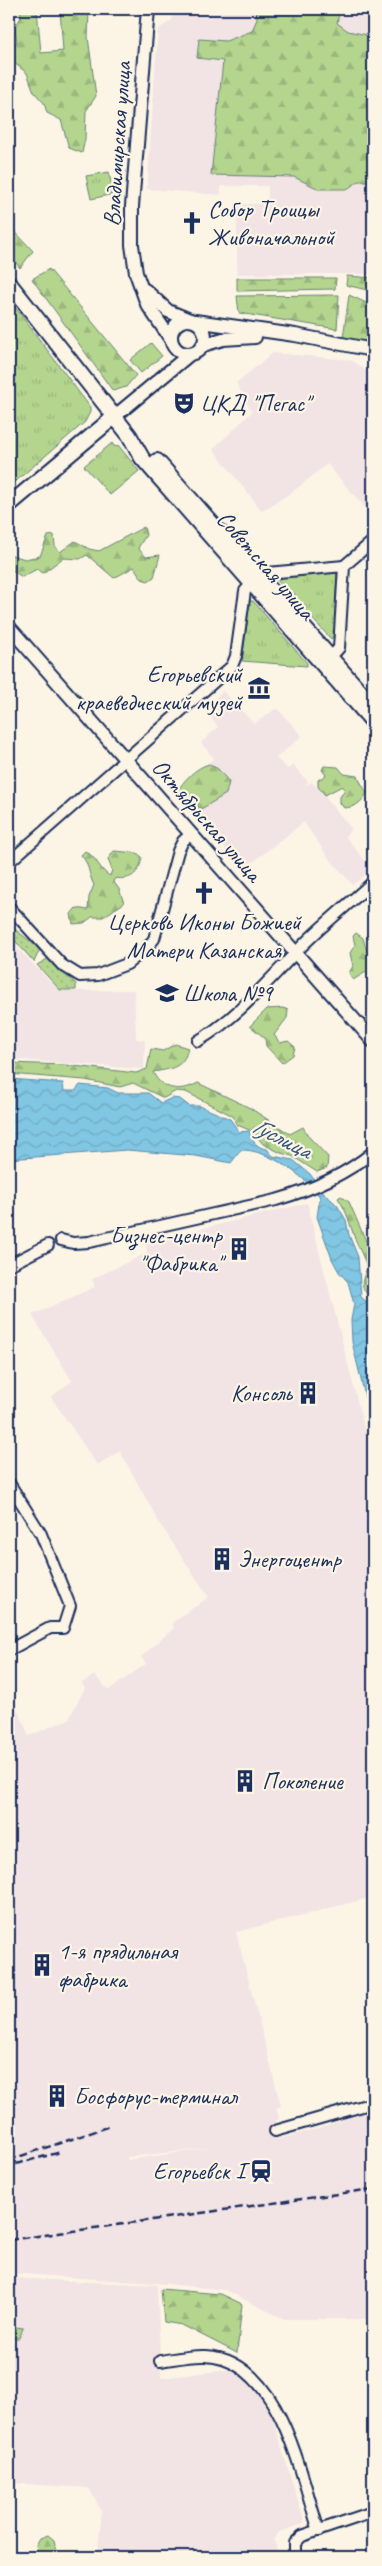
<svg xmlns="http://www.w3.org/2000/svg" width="382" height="2566" font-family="Caveat,sans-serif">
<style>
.built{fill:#f2e3e5;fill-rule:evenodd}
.grass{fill:url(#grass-dots);stroke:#688276}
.forest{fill:url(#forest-firs);stroke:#688276}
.park{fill:url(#park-tufts);stroke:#688276}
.garden{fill:#b4d58e;stroke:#688276}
.water{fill:url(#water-waves);stroke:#588aad}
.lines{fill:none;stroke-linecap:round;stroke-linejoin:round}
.minor-casing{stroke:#1b2f5e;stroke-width:14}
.tertiary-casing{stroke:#1b2f5e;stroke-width:16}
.secondary-casing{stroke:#1b2f5e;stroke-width:18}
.minor{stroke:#fcf5e5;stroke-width:10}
.tertiary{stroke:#fcf5e5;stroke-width:12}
.secondary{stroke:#fcf5e5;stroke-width:14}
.rail{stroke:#1b2f5e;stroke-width:2.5;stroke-dasharray:8 4;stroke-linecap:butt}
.labels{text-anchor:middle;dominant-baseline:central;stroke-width:4.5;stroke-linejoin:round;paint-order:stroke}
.street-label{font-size:24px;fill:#1b2f5e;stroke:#fcf5e5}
.poi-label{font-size:24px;fill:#1b2f5e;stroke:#fcf5e5;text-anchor:start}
.water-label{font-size:25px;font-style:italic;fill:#34557f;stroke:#fcf5e5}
</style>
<defs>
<pattern id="grass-dots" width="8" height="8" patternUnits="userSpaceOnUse" patternTransform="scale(1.25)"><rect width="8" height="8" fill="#b4d58e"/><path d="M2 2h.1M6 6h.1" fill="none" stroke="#9ab77d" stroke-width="1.8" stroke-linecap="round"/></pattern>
<pattern id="forest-firs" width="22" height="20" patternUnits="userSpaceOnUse" patternTransform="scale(1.25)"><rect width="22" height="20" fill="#b4d58e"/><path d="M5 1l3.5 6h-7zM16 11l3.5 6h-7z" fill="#9ab77d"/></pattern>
<pattern id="park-tufts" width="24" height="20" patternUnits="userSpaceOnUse" patternTransform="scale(1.25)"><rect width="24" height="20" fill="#b4d58e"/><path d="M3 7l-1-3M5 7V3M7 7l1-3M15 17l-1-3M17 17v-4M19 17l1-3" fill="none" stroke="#9ab77d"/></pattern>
<pattern id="water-waves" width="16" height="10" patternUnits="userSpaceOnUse" patternTransform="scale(1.25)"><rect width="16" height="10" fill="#81c6e2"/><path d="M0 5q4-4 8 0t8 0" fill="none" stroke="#6faac4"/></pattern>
</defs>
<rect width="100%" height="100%" fill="#fcf5e5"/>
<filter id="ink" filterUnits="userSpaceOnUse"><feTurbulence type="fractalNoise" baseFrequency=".02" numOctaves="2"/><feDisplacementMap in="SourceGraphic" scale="10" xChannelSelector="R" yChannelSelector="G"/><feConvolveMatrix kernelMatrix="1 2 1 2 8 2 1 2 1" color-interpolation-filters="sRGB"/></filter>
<g filter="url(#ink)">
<!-- built -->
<g class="built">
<polygon points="172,9 373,9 373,274 237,274 237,204 259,204 259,200 268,200 268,186 221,186 221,195 147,189 158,30 172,20"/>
<polygon points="273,353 351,360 362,367 373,379 373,517 327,464 295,490 262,511 213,449 252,412 236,383"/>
<polygon points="223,691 254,724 277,708 302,736 276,758 288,769 293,765 308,782 304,786 312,782 352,829 345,836 372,869 353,885 328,857 304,822 244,869 174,792 214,758 201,743 218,727 204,709"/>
<polygon points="18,949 60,991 134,990 136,1039 145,1040 144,1069 9,1059 9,956"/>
<path d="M307 1203 373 1463V1897L236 1932 281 2106 276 2108 279 2118 274 2124 276 2137 278 2139 316 2129 370 2111 373 2112V2319H284L225 2290 168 2284 9 2273V1703L14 1701 29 1736 69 1719 85 1688 82 1683 94 1675 109 1690 146 1664 141 1657 174 1628 172 1623 209 1597 160 1524 120 1451 97 1465 51 1397 72 1381 32 1315 95 1287 92 1279 147 1253 146 1242ZM211 2148 128 2160 127 2158V2157Z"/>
<polygon points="9,2278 157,2285 161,2378 233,2369 240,2372 251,2384 271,2414 304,2520 304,2524 279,2532 274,2540 280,2557 97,2557 102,2512 89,2488 9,2483"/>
</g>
<!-- grass -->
<g class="grass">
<polygon points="12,927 40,949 34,962 9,934"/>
<polygon points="49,958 76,984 76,990 60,990 37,965"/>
</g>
<!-- forest -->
<g class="forest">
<polygon points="20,9 37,9 41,53 63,51 60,9 89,9 88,37 96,96 86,111 85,139 82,153 69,148 61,120 47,113 44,103 34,92 27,73 9,59 9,42 17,43 15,28 21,17"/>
<polygon points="256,9 340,9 337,23 348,31 372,36 366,106 373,113 373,181 359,181 347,189 319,189 294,177 211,175 223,61 197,58 199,39 226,41 252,31 257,19"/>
<polygon points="9,225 33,251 20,268 9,253"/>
<polygon points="49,269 136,375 126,387 113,391 32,279"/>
<polygon points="347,276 373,278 373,289 371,291 346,285"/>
<polygon points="237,278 336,278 335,289 237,291"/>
<polygon points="339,295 337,329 239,313 237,296"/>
<polygon points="349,295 373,306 373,342 343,338"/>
<polygon points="144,527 146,535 138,548 146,557 160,555 154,577 148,581 142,579 134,567 114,578 87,555 80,559 63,558 43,573 37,569 22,577 9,568 9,554 25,559 40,556 48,536 54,535 55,546 60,552 75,541 89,549 99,551"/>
<path d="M209 764 218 769 229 782 226 794 201 809 186 806 176 793C184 780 195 768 209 764Z"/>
<path d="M324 766 338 767 344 774 357 776 367 793C361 803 356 807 344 808L340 803V797L345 789 342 786 325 795 318 787V780L326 775 322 770Z"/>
<path d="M85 851C97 857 99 870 110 876L112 870 108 859 114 851 137 853 142 857C140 872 132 881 116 878L113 881 119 889 124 903 103 917H92L84 923 73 924 71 914 76 908 88 910 89 897 94 885C88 874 90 865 81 855Z"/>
<polygon points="356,933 363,938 368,955 373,957 373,974 371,979 366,972 353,980 349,973 353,966 350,953 355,945 353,936"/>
<polygon points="283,1008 288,1010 287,1018 274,1035 280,1043 288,1041 295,1047 293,1055 282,1063 266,1046 265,1038 250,1026 267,1009"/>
<path d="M175 1044 188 1048C184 1068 171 1069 153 1072 161 1091 182 1092 198 1083L250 1108 290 1134 303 1127 309 1137 328 1157 327 1168 317 1172 292 1156 281 1153 263 1144 252 1131 237 1125 233 1116 186 1092 176 1091 164 1098 133 1083 120 1087 85 1080 9 1074V1063L65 1065 136 1073 147 1069 151 1049 163 1051Z"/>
<path d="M341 1196 349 1202 373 1257V1301C361 1289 360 1283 367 1268 364 1257 359 1249 355 1239 349 1222 348 1213 338 1198Z"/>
<polygon points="161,2289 221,2294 242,2304 237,2353 182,2325 164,2322"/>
<polygon points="9,2326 23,2328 19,2338 9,2338"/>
<polygon points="48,2535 54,2540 57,2557 38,2557 36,2545 40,2538"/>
</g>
<!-- park -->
<g class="park">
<polygon points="109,172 113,194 91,199 86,176"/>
<polygon points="9,299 90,407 90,412 85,422 9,487"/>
<polygon points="112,443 115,447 118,445 139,471 110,495 84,466"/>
<polygon points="333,571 337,572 334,635 331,639 274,577"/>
<polygon points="250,601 253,601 307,663 307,666 242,661"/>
</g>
<!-- garden -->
<polygon class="garden" points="151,343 162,356 141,373 130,360"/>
<!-- water -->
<path class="water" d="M9 1079 63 1083 64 1091H75L80 1085 108 1088 118 1093H148L161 1103 172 1098 180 1099 189 1106H200L230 1119 239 1132 249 1131C252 1141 257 1148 267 1149L273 1156 293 1160 310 1174 325 1194 337 1205 346 1220 349 1235 358 1257 361 1297 373 1307V1430L352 1342 351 1320 354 1304 348 1282 339 1272 332 1259 317 1217 320 1197C305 1176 267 1149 241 1150L231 1163 196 1156 127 1150 9 1159Z"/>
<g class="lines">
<defs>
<g id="minor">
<polyline points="344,566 373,541"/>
<polyline points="9,862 232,666 236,656 245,591 259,576 267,573 344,566 339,648 330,658"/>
<polyline points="9,907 62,965 80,976 98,975 127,964 146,949 154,939 178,851 183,841 191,834"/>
<path d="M198 1041C240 1016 271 977 305 943 326 922 351 902 373 882"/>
<path d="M61 1240 73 1243 89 1242 276 1200C311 1190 345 1175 373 1152"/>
<polyline points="9,1265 48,1245"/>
<polyline points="9,1483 41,1534 70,1606 63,1628 50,1628 9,1650"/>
<polyline points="275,2131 373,2103"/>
<path d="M160 2361C174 2359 191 2355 206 2356 280 2360 300 2473 319 2531"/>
<polyline points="295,2557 295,2543 302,2536 373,2512"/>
</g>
<g id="tertiary">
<polyline points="148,9 132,206 132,245 136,273 147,304 170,338"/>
<polyline points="145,290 168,311 190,320"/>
<circle cx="188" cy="337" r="17"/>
<polyline points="195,321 295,335 373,350"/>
<polyline points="203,345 223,339 255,337"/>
<polyline points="114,417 190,354"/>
<polyline points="9,627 373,1041"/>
</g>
<g id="secondary">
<polyline points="9,283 129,435 142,458 373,722"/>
<polyline points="157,461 373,706"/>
<polyline points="9,505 114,417"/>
</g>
</defs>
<!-- minor casing -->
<use href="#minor" class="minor-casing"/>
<!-- tertiary casing -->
<use href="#tertiary" class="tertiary-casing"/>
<!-- secondary casing -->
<use href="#secondary" class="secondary-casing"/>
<!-- minor -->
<use href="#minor" class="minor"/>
<!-- tertiary -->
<use href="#tertiary" class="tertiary"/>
<!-- secondary -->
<use href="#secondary" class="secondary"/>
<!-- rail -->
<g class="rail">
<polyline points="9,2160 111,2126"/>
<polyline points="16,2164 61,2152"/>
<polyline points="9,2240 373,2189"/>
</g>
</g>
</g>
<!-- icons -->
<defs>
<symbol id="church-bare" viewBox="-9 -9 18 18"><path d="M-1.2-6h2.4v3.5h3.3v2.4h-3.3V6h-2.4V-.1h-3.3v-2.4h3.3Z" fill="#1b2f5e" stroke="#fcf5e5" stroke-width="2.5" paint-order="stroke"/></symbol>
<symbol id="theatre-bare" viewBox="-9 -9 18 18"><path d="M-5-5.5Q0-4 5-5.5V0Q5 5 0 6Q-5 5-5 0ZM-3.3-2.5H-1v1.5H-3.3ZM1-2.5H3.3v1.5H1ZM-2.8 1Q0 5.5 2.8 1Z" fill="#1b2f5e" stroke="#fcf5e5" stroke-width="2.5" paint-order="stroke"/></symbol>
<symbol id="museum-bare" viewBox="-9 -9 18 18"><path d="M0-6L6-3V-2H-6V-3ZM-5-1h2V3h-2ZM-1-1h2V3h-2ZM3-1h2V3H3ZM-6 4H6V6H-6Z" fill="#1b2f5e" stroke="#fcf5e5" stroke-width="2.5" paint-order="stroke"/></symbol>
<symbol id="school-bare" viewBox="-9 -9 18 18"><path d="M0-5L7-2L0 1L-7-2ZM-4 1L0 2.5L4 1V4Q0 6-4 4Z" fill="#1b2f5e" stroke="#fcf5e5" stroke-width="2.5" paint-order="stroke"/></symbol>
<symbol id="building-bare" viewBox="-9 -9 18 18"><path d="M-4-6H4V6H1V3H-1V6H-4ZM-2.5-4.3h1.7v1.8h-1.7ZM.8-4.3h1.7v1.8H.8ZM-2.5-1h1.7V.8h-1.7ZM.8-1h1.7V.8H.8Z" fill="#1b2f5e" stroke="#fcf5e5" stroke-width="2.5" paint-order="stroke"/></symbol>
<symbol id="station-bare" viewBox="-9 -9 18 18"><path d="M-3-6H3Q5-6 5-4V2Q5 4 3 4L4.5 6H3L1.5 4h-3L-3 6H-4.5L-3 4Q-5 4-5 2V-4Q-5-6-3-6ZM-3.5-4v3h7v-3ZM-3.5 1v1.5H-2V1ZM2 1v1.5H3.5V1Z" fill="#1b2f5e" stroke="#fcf5e5" stroke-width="2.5" paint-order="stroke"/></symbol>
</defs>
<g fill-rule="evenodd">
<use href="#church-bare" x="176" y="207" width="32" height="32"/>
<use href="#theatre-bare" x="168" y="387" width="32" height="32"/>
<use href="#museum-bare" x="243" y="672" width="32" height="32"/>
<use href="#church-bare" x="188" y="877" width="32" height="32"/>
<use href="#school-bare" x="151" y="977" width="32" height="32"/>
<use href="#building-bare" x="223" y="1233" width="32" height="32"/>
<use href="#building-bare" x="292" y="1377" width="32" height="32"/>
<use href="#building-bare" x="206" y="1543" width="32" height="32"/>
<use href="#building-bare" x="229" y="1765" width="32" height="32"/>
<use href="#building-bare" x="26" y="1949" width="32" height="32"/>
<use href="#building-bare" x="41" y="2080" width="32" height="32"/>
<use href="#station-bare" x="245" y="2155" width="32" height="32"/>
</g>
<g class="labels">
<!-- street labels -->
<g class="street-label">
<text transform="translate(117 144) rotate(-86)">Владимирская улица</text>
<text transform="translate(266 565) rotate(49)">Советская улица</text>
<text transform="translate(207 820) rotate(49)">Октябрьская улица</text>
</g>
<!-- poi labels -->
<g class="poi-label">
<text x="208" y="209">Собор Троицы<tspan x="208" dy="28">Живоначальной</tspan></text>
<text x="200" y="403">ЦКД "Пегас"</text>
<text x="242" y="674" text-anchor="end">Егорьевский<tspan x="242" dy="28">краеведческий музей</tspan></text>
<text x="204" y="922" text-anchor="middle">Церковь Иконы Божией<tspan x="204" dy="28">Матери Казанская</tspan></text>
<text x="183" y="993">Школа №9</text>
<text x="222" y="1235" text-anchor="end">Бизнес-центр<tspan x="222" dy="28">"Фабрика"</tspan></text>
<text x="292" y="1393" text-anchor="end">Консоль</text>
<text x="238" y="1559">Энергоцентр</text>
<text x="262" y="1781">Поколение</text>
<text x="58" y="1951">1-я прядильная<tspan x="58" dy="28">фабрика</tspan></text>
<text x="74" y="2096">Босфорус-терминал</text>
<text x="245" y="2171" text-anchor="end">Егорьевск I</text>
</g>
<!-- water labels -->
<g class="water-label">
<text transform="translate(282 1138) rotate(27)">Гуслица</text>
</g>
</g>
<!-- margin -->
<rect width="382" height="2566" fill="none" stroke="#fcf5e5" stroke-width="30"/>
<rect x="15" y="15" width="352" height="2536" fill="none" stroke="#1b2f5e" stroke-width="2" filter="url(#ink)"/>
</svg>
